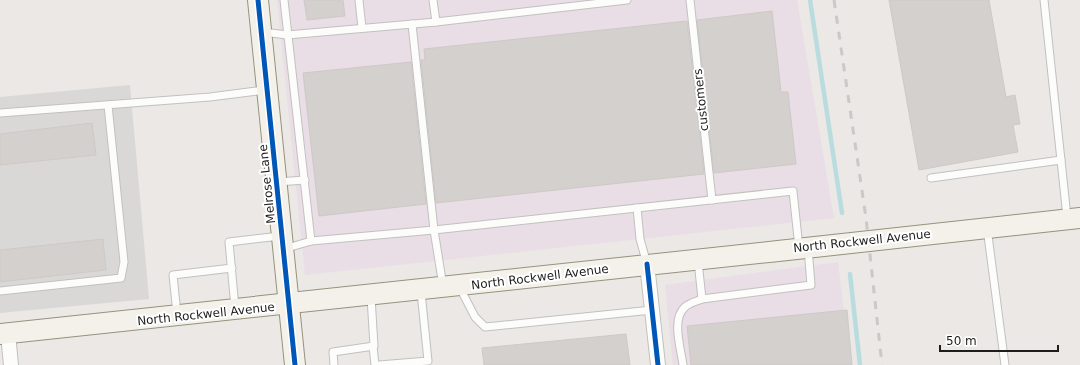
<svg xmlns="http://www.w3.org/2000/svg" width="1080" height="365" font-family="'DejaVu Sans',sans-serif">
<style>
.residential{fill:#dad8d7}
.industrial{fill:#e9dde6}
.lines{fill:none;stroke-linecap:round;stroke-linejoin:round}
.stream{stroke:#b9dcde;stroke-width:4.5}
.building{fill:#d3d0ce;stroke:#cec9c6}
.lane-casing{stroke:#c2c1c0;stroke-width:9}
.street-casing{stroke:#c2c1c0;stroke-width:16}
.secondary-casing{stroke:#95927e;stroke-width:22}
.lane{stroke:#fcfcfb;stroke-width:7}
.street{stroke:#fcfcfb;stroke-width:14}
.secondary{stroke:#f3f1e9;stroke-width:20}
.rail{stroke:#cac9c9;stroke-width:3;stroke-dasharray:8 8;stroke-linecap:butt}
.cycleway-casing{stroke:#fff;stroke-width:8}
.cycleway{stroke:#0057b8;stroke-width:5}
.labels{text-anchor:middle;dominant-baseline:central;stroke-width:4;stroke-linejoin:round;paint-order:stroke}
.street-label{font-size:12px;fill:#1d1d1d;stroke:#fff}
</style>
<rect width="100%" height="100%" fill="#ebe8e5"/>
<!-- residential -->
<polygon class="residential" points="130,85 149,299 0,313 0,97"/>
<!-- industrial -->
<g class="industrial">
<polygon points="277,0 797,0 834,218 305,275"/>
<polygon points="838,262 850,365 673,365 665,285"/>
</g>
<g class="lines">
<!-- stream -->
<g class="stream">
<polyline points="810,0 842,213"/>
<polyline points="850,274 860,365"/>
</g>
</g>
<!-- building -->
<g class="building">
<polygon points="304,0 343,0 345,16 307,20"/>
<polygon points="889,0 989,0 1006,97 1015,95 1020,124 1013,125 1018,152 919,170"/>
<polygon points="772,11 781,92 788,92 796,164 714,173 697,20"/>
<polygon points="687,21 704,174 436,203 421,60 425,60 424,49"/>
<polygon points="411,62 426,204 319,216 303,73"/>
<polygon points="92,123 96,155 0,165 0,134"/>
<polygon points="103,239 106,270 0,282 0,250"/>
<polygon points="847,310 852,365 691,365 687,326"/>
<polygon points="626,334 630,365 484,365 482,348"/>
</g>
<g class="lines">
<defs>
<g id="lane">
<polyline points="284,0 311,241 434,230 793,191 799,248"/>
<polyline points="359,0 362,28"/>
<polyline points="433,0 436,22"/>
<polyline points="690,0 712,200"/>
<polyline points="1044,0 1067,217"/>
<polyline points="412,24 434,230 443,286"/>
<polyline points="263,32 287,35 436,22 627,0"/>
<polyline points="0,113 210,97 265,90"/>
<polyline points="931,178 1061,160"/>
<polyline points="277,182 305,180"/>
<polyline points="637,208 640,239 647,264"/>
<polyline points="987,228 1005,365"/>
<polyline points="284,249 311,241"/>
<polyline points="698,261 702,299 811,285 808,248"/>
<polyline points="460,288 475,317 485,327 652,310"/>
<polyline points="0,291 121,278 124,262 108,105"/>
<polyline points="235,308 229,242 280,236"/>
<polyline points="177,314 173,275 232,268"/>
<polyline points="373,346 375,365"/>
<polyline points="334,365 333,352 374,346 371,297"/>
<polyline points="379,365 428,361 421,292"/>
<path d="M683 365C681 349 671 319 685 307 689 303 697 301 702 299"/>
</g>
<g id="street">
<polyline points="647,264 658,365"/>
<polyline points="8,334 11,365"/>
</g>
<g id="secondary">
<polyline points="258,0 295,365"/>
<path d="M0 334C360 298 720 257 1080 218"/>
</g>
</defs>
<!-- lane casing -->
<use href="#lane" class="lane-casing"/>
<!-- street casing -->
<use href="#street" class="street-casing"/>
<!-- secondary casing -->
<use href="#secondary" class="secondary-casing"/>
<!-- lane -->
<use href="#lane" class="lane"/>
<!-- street -->
<use href="#street" class="street"/>
<!-- secondary -->
<use href="#secondary" class="secondary"/>
<!-- rail -->
<polyline class="rail" points="834,0 866,218 882,365"/>
<defs>
<g id="cycleway">
<polyline points="258,0 295,365"/>
<polyline points="647,264 658,365"/>
</g>
</defs>
<!-- cycleway casing -->
<use href="#cycleway" class="cycleway-casing"/>
<!-- cycleway -->
<use href="#cycleway" class="cycleway"/>
</g>
<g class="labels">
<!-- street labels -->
<g class="street-label">
<text transform="translate(701 100) rotate(-96)">customers</text>
<text transform="translate(267 184) rotate(-96)">Melrose Lane</text>
<text transform="translate(862 241) rotate(-6)">North Rockwell Avenue</text>
<text transform="translate(540 277) rotate(-7)">North Rockwell Avenue</text>
<text transform="translate(206 314) rotate(-6)">North Rockwell Avenue</text>
</g>
</g>
<!-- scale -->
<path d="M940 345v6h118v-6" fill="none" stroke="#1d1d1d" stroke-width="2"/>
<text x="946" y="345" font-size="12" fill="#1d1d1d" stroke="#ffffff" stroke-width="3" paint-order="stroke">50 m</text>
</svg>
